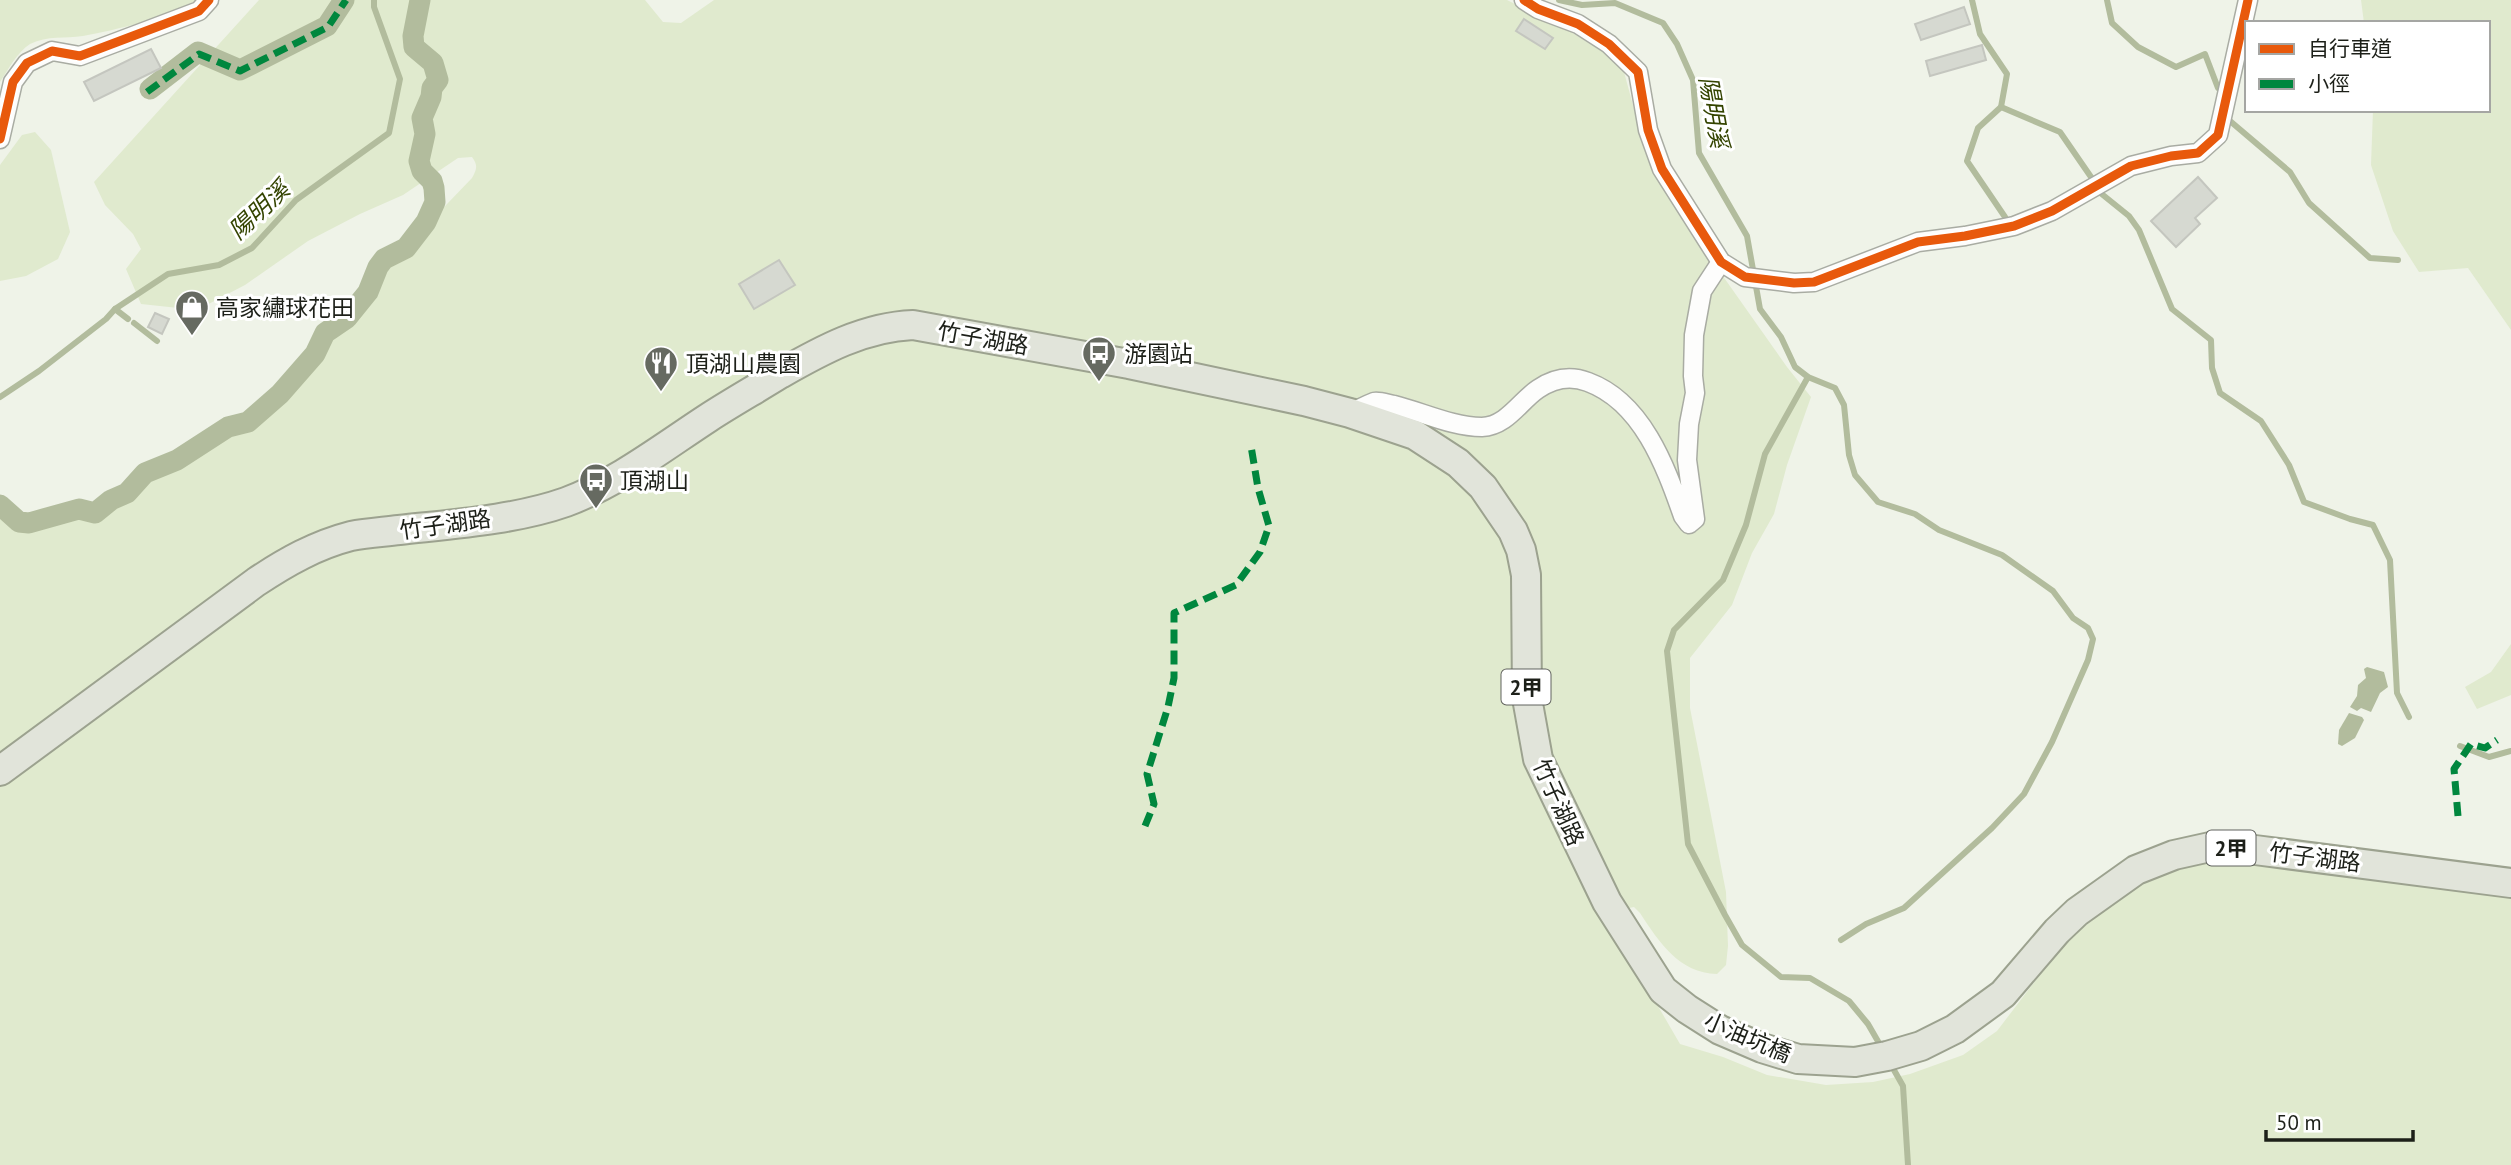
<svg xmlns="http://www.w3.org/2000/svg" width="2511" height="1165" font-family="'PT Sans','Noto Sans TC',sans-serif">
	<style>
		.green { fill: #e0eace }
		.water { fill: #b2bc9d }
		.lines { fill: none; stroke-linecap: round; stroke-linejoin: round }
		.stream { stroke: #b2bc9d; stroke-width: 6 }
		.canal { stroke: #b2bc9d; stroke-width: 21 }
		.building { fill: #d6d9d1; stroke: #c4c6bf; stroke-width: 2 }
		.street-casing { stroke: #a9aca3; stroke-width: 21 }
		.primary-casing { stroke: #9ca28f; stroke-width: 32 }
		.street { stroke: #fdfdfc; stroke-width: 18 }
		.primary { stroke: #e1e4da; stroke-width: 28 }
		.quiet { stroke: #00873e; stroke-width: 7; stroke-dasharray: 14 7; stroke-linecap: butt }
		.cycleway-casing { stroke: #fff; stroke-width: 13 }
		.cycleway { stroke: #e8590c; stroke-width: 9 }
		.labels { text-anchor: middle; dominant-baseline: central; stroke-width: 6; stroke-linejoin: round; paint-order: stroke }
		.shield { fill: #fff; stroke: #61635e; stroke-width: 2 }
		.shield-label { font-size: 21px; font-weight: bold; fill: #1d2019 }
		.poi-label { font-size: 23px; fill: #1d2019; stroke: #fff; text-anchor: start }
		.street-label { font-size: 23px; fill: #1d2019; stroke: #fff }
		.water-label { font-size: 24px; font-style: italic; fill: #344400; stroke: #fff }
	</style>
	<rect width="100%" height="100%" fill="#eff3e8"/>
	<g class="green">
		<path d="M 0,0 L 196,0 C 169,18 115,30 83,36 C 65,39 48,35 30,44 C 17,52 8,70 0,82 Z"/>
		<path d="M 259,0 L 645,0 L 663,22 L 681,23 L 714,0 L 1507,0 L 1571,32 L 1603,52 L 1624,72 L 1640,131 L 1708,255 L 1787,367 L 1811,397 L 1787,465 L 1774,514 L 1752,553 L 1732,605 L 1690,658 L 1690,708 L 1726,892 L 1728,946 L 1726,965 L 1717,974 C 1679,973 1659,942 1640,913 L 1634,907 L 1624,909 L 1651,994 L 1680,1044 L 1723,1057 L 1767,1075 L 1826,1085 L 1873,1082 L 1910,1074 L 1963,1055 L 1997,1031 L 2065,942 L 2134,887 L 2179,865 L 2264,861 L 2511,894 L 2511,1165 L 0,1165 L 0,512 L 24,522 L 63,519 L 101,509 L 277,394 L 311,355 L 342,332 L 398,255 L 472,178 C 477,169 478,165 472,157 L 458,158 L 403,195 L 360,214 L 308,241 L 245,285 L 197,310 L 141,304 L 126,269 L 141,249 L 133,234 L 105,205 L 94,182 Z"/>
		<path d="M 2361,0 L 2511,0 L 2511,330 L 2468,268 L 2419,272 L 2393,231 L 2371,165 L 2373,110 L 2488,110 L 2488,23 L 2364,23 Z"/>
		<path d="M 35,132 L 51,150 L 70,232 L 58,259 L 26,276 L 0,281 L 0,165 L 22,135 Z"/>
		<path d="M 2511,644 L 2511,695 L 2477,709 L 2465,687 L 2491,672 Z"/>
	</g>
	<g class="water">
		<path d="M 2367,667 L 2384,672 L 2388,687 L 2380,693 L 2371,712 L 2361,708 L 2357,711 L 2350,707 L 2357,696 L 2358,685 L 2366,678 L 2364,669 Z"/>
		<path d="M 2349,713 L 2362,717 L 2364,720 L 2355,738 L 2342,746 L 2338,744 L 2339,730 Z"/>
	</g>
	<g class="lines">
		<g class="stream">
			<path d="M 1559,0 L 1582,5 L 1615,3 L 1663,23 L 1677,44 L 1693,80 L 1699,153 L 1747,236 L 1760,309 L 1781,337 L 1795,367 L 1808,377 L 1835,388 L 1844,405 L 1849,455 L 1855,475 L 1878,502 L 1915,514 L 1939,530 L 2002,555 L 2053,591 L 2073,618 L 2088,628 L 2093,639 L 2088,660 L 2052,742 L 2024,794 L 1992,828 L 1904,908 L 1866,924 L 1841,940"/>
			<path d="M 1972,0 L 1980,34 L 2007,74 L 2001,107 L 1978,128 L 1967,161 L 2005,217"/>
			<path d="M 2107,0 L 2112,23 L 2138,47 L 2176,67 L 2205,54 L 2218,88"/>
			<path d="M 2001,107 L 2060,132 L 2091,177"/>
			<path d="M 2230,121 L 2290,172 L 2309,203 L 2370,258 L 2398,260"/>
			<path d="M 2098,191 L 2129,216 L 2139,230 L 2172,309 L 2211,340 L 2212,368 L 2220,393 L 2261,421 L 2289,465 L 2304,502 L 2350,519 L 2373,525 L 2390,560 L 2397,693 L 2409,717"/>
			<path d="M 115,309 L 128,319"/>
			<path d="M 134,323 L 157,341"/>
			<path d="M 1808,377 L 1765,454 L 1746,525 L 1723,580 L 1674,630 L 1667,651 L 1688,844 L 1725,915 L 1742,945 L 1781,977 L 1810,978 L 1849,1001 L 1868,1024 L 1883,1050"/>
			<path d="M 0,397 L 39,371 L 106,319 L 115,309 L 168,274 L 219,265 L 252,248 L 296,200 L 389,133 L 400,79 L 374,7 L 374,0"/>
			<path d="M 2460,746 L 2489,757 L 2511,751"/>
			<path d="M 1890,1063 L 1903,1086 L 1908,1165"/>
		</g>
		<g class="canal">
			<path d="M 150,89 L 198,52 L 240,70 L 327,26 L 344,0"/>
			<path d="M 0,505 L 19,522 L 29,523 L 79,509 L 95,513 L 111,500 L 127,493 L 145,473 L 177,460 L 228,427 L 248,422 L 280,394 L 315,354 L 325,333 L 347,318 L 368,292 L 378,267 L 384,259 L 406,248 L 426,222 L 435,202 L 434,188 L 432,181 L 422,171 L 419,161 L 425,134 L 422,118 L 431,97 L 432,88 L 438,80 L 433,63 L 414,47 L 413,36 L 420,0"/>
		</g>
	</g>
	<g class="building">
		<path d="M 1964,7 L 1970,24 L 1921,40 L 1915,24 Z"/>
		<path d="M 1524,19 L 1553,38 L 1545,49 L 1516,31 Z"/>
		<path d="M 1982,45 L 1986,60 L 1930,76 L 1926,61 Z"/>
		<path d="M 151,49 L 161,68 L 94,101 L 84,82 Z"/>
		<path d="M 2198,177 L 2217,198 L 2195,218 L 2200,224 L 2176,247 L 2151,221 Z"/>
		<path d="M 779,260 L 795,285 L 754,309 L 739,284 Z"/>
		<path d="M 155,313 L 169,319 L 162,334 L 148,327 Z"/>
	</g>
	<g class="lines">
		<g class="street-casing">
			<g id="street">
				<path d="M 1524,0 L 1538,9 L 1578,24 L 1609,44 L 1638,72 L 1648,130 L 1662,169 L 1721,262 L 1745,277 L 1794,283 L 1814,282 L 1918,242 L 1965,236 L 2014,226 L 2052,211 L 2131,166 L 2171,156 L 2198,153 L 2218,135 L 2248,0"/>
				<path d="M 0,139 L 13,82 L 27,63 L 52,51 L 80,56 L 199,11 L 209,0"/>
				<path d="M 1350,413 C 1357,410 1366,405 1374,402 C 1380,401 1388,404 1394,405 C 1422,412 1453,427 1482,427 C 1507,426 1520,401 1538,389 C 1554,378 1570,375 1588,382 C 1642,402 1665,465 1683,516 L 1689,524 L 1695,519 L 1687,460 L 1689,424 L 1695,393 L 1693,376 L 1694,335 L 1702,291 L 1721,262"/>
			</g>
		</g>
		<g class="primary-casing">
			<path id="primary" d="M 0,771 L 256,582 C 286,562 316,545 351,536 C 367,533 383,532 399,530 C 453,524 515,520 566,502 C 617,483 662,448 708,418 C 731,403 756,389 780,374 C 822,350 864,327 913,325 L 1129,364 L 1304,401 L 1350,413 L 1415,435 L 1458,463 L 1483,487 L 1513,531 L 1521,550 L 1526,575 L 1527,698 L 1538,759 L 1607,902 L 1663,990 L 1687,1009 L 1720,1030 L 1762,1048 L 1798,1059 L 1855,1062 L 1887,1056 L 1921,1046 L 1955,1029 L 2003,994 L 2057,931 L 2077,912 L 2136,870 L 2174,855 L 2210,847 L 2255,850 L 2511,883"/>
		</g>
		<use href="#street" class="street"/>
		<use href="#primary" class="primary"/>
		<g class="quiet">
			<path d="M 147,92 L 199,54 L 240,71 L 328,27 L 346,0"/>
			<path d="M 2458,816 L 2454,769 L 2471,744 L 2485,748 L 2497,740"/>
			<path d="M 1145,826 L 1154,804 L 1147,774 L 1168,707 L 1174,678 L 1174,613 L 1236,585 L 1260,552 L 1269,526 L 1258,488 L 1251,446"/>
		</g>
		<g class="cycleway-casing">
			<g id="cycleway">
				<path d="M 1524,0 L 1538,9 L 1578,24 L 1609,44 L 1638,72 L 1648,130 L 1662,169 L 1721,262 L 1745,277 L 1794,283 L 1814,282 L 1918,242 L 1965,236 L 2014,226 L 2052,211 L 2131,166 L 2171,156 L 2198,153 L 2218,135 L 2248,0"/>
				<path d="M 0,139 L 13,82 L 27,63 L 52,51 L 80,56 L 199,11 L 209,0"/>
			</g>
		</g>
		<use href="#cycleway" class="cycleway"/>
	</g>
	<defs>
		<g id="shop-pin" transform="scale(1.75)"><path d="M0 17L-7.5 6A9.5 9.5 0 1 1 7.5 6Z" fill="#666a61" stroke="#fff"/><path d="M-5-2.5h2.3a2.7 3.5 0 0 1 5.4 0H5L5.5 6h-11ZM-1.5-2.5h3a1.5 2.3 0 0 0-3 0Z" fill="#fff"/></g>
		<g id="bus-pin" transform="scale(1.75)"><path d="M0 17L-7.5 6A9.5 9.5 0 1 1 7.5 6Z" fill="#666a61" stroke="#fff"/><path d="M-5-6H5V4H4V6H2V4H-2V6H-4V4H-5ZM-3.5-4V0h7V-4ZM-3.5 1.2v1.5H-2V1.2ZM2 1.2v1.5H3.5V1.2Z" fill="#fff"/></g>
		<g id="restaurant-pin" transform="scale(1.75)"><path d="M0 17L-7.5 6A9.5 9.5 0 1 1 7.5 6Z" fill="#666a61" stroke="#fff"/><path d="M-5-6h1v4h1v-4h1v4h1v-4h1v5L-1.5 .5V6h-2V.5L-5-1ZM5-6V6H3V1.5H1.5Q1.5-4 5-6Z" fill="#fff"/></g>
	</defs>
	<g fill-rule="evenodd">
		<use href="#shop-pin" x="192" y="307"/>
		<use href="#bus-pin" x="1099" y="353"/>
		<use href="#restaurant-pin" x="661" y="363"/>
		<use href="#bus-pin" x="596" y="480"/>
	</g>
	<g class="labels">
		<g class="shield">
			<rect x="1501.5" y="669.5" width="49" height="35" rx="5"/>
			<rect x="2206.5" y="830.5" width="49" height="35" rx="5"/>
		</g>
		<g class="shield-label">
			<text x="1526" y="687">2甲</text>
			<text x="2231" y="848">2甲</text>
		</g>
		<g class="poi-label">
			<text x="216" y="307">高家繡球花田</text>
			<text x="1124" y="353">游園站</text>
			<text x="686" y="363">頂湖山農園</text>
			<text x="620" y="480">頂湖山</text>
		</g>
		<g class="street-label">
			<text transform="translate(983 338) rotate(10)">竹子湖路</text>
			<text transform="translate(445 524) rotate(-8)">竹子湖路</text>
			<text transform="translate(1559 802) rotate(66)">竹子湖路</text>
			<text transform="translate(2315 857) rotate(7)">竹子湖路</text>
			<text transform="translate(1748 1037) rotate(23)">小油坑橋</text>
		</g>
		<g class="water-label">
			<text transform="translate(1714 112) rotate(80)">陽明溪</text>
			<text transform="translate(259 210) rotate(-43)">陽明溪</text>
		</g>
	</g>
	<rect x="2245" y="21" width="245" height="91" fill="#ffffff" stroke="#a5a6a3" stroke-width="2"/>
	<rect x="2259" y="44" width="35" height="10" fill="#e8590c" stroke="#a5a6a3" stroke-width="2"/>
	<text x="2308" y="56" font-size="21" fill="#1d2019">自行車道</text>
	<rect x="2259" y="79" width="35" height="10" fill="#00873e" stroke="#a5a6a3" stroke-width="2"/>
	<text x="2308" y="91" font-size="21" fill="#1d2019">小徑</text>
	<path d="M2266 1130v10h147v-10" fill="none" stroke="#1d2019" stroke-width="3.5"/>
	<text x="2276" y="1130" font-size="21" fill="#1d2019" stroke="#ffffff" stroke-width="5" paint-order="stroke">50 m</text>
</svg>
